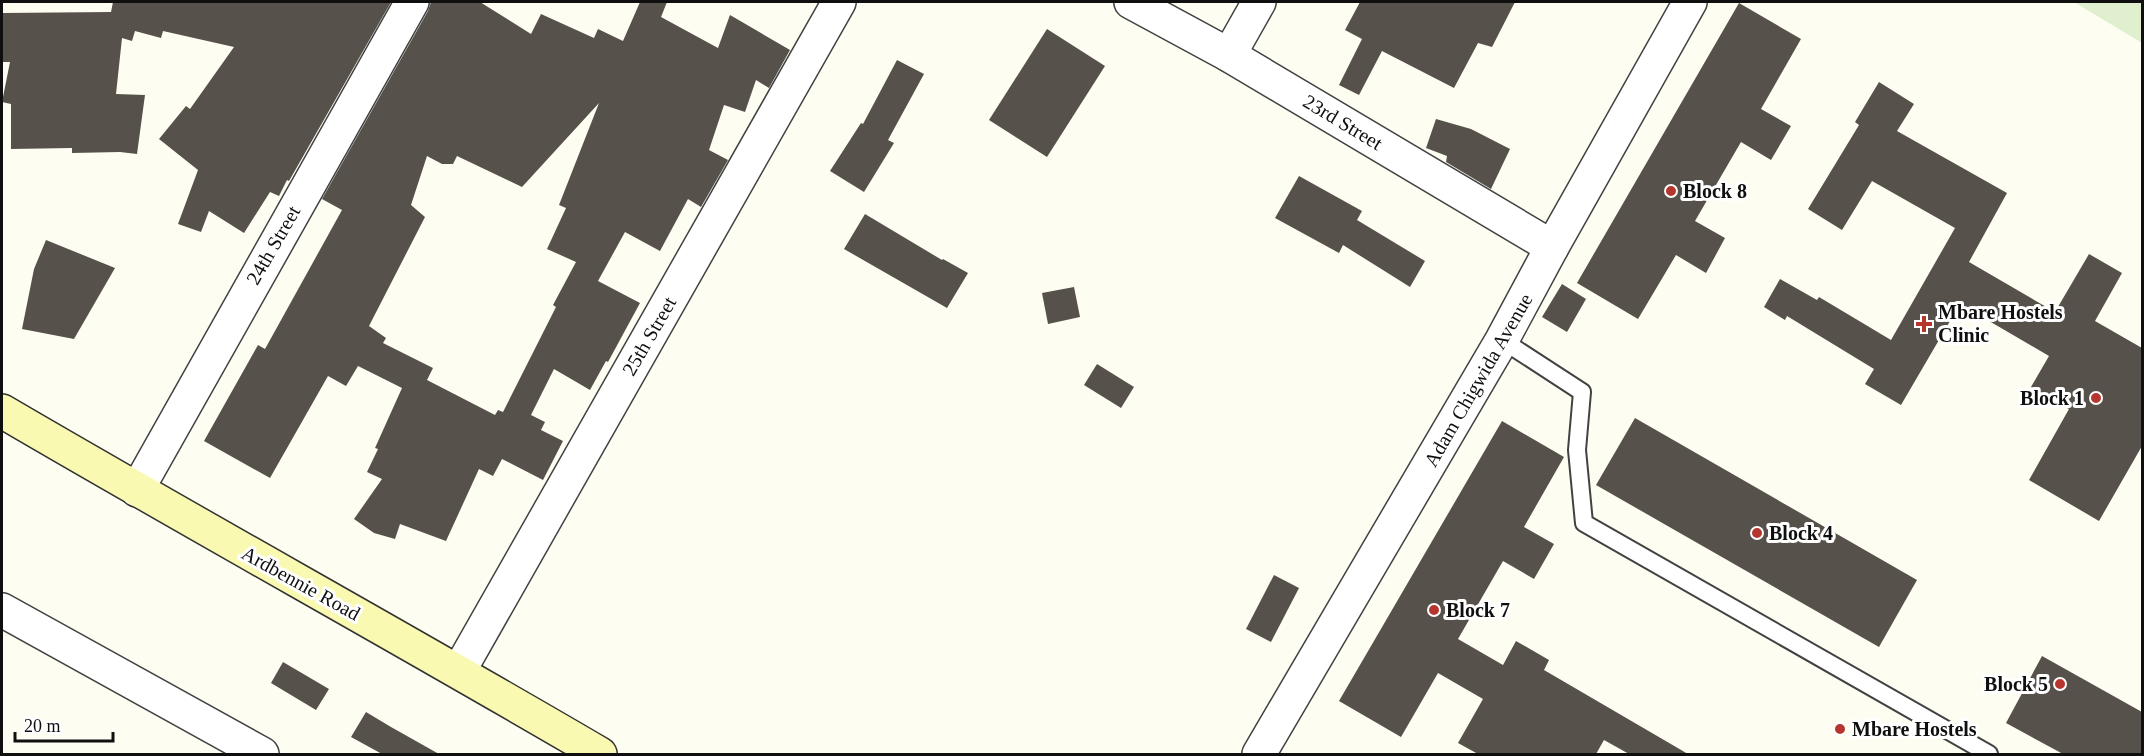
<svg xmlns="http://www.w3.org/2000/svg" width="2144" height="756" font-family="Georgia,serif">
	<style>
		.pitch { fill: #e0efce }
		.building { fill: #57514c; fill-rule: evenodd }
		.lines { fill: none; stroke-linecap: round; stroke-linejoin: round }
		.lane-casing { stroke: #424242; stroke-width: 20 }
		.street-casing { stroke: #424242; stroke-width: 36 }
		.secondary-casing { stroke: #313131; stroke-width: 36 }
		.lane { stroke: #fff; stroke-width: 16 }
		.street { stroke: #fff; stroke-width: 33 }
		.secondary { stroke: #faf9b1; stroke-width: 33 }
		.poi-dot { fill: #b6362f; stroke: #fff; stroke-width: 2 }
		.labels { text-anchor: middle; dominant-baseline: central; stroke-width: 6; stroke-linejoin: round; paint-order: stroke }
		.street-label { font-size: 20px; fill: #0f0f0f; stroke: #fff }
		.poi-label { font-size: 20px; font-weight: bold; fill: #0f0f0f; stroke: #fff; text-anchor: start }
	</style>
	<rect width="100%" height="100%" fill="#fefdf1"/>
	<path class="pitch" d="M 2074,2 L 2142,2 L 2142,43 Z"/>
	<g class="building">
		<path d="M 113,2 L 391,2 L 289,181 L 287,180 L 279,196 L 270,192 L 244,233 L 209,211 L 201,232 L 178,224 L 198,170 L 159,139 L 186,106 L 190,109 L 234,47 L 163,31 L 161,38 L 135,31 L 132,41 L 122,38 L 116,94 L 145,95 L 137,154 L 120,152 L 72,153 L 72,148 L 11,149 L 11,104 L 2,102 L 10,62 L 2,62 L 2,13 L 111,12 Z"/>
		<path d="M 431,2 L 480,2 L 531,34 L 541,14 L 594,38 L 598,29 L 623,41 L 640,2 L 667,2 L 661,17 L 718,48 L 730,15 L 790,50 L 769,88 L 756,80 L 745,112 L 724,105 L 709,150 L 728,160 L 701,207 L 688,199 L 660,251 L 625,232 L 598,281 L 640,303 L 608,362 L 606,361 L 590,390 L 554,369 L 531,415 L 545,422 L 541,430 L 563,441 L 543,480 L 502,459 L 493,476 L 479,469 L 446,541 L 400,524 L 395,539 L 374,533 L 354,519 L 382,479 L 367,472 L 378,449 L 375,448 L 402,388 L 358,366 L 346,386 L 328,376 L 270,478 L 204,441 L 258,345 L 265,349 L 342,210 L 322,199 L 428,11 ZM 599,103 L 559,205 L 566,208 L 547,249 L 576,262 L 553,305 L 556,307 L 503,412 L 498,410 L 495,415 L 427,380 L 433,368 L 383,343 L 386,338 L 369,326 L 425,217 L 411,205 L 427,156 L 442,164 L 453,164 L 457,156 L 522,187 Z"/>
		<path d="M 1360,2 L 1515,2 L 1492,47 L 1478,43 L 1454,88 L 1382,51 L 1359,95 L 1339,85 L 1362,39 L 1345,30 Z"/>
		<path d="M 1739,3 L 1801,39 L 1761,109 L 1791,126 L 1771,160 L 1741,142 L 1695,221 L 1725,238 L 1706,273 L 1676,255 L 1638,319 L 1577,283 Z"/>
		<path d="M 1047,29 L 1105,66 L 1047,157 L 989,120 Z"/>
		<path d="M 897,60 L 924,74 L 888,140 L 894,143 L 864,192 L 830,171 L 861,123 L 863,124 Z"/>
		<path d="M 1879,82 L 1914,104 L 1897,131 L 2007,193 L 1969,262 L 2055,312 L 2089,254 L 2122,273 L 2095,321 L 2142,348 L 2142,446 L 2099,521 L 2029,480 L 2069,409 L 2031,387 L 2049,356 L 1960,304 L 1901,405 L 1865,384 L 1874,369 L 1787,316 L 1785,320 L 1764,307 L 1780,279 L 1817,300 L 1819,297 L 1891,340 L 1955,228 L 1872,181 L 1842,230 L 1808,209 L 1859,125 L 1855,122 Z"/>
		<path d="M 1436,119 L 1471,129 L 1510,149 L 1491,189 L 1446,162 L 1447,156 L 1426,148 Z"/>
		<path d="M 1299,176 L 1362,211 L 1357,220 L 1425,261 L 1410,287 L 1343,245 L 1339,253 L 1275,218 Z"/>
		<path d="M 865,214 L 942,260 L 943,259 L 968,273 L 947,308 L 844,249 Z"/>
		<path d="M 46,240 L 115,268 L 74,339 L 22,329 L 34,269 Z"/>
		<path d="M 1562,284 L 1586,299 L 1567,332 L 1542,317 Z"/>
		<path d="M 1074,287 L 1080,317 L 1048,324 L 1042,293 Z"/>
		<path d="M 1097,364 L 1134,387 L 1121,408 L 1084,385 Z"/>
		<path d="M 1635,418 L 1917,580 L 1879,647 L 1596,485 Z"/>
		<path d="M 1502,421 L 1564,457 L 1524,527 L 1554,544 L 1534,579 L 1503,561 L 1458,639 L 1503,665 L 1516,641 L 1549,660 L 1544,670 L 1688,754 L 1629,754 L 1604,740 L 1596,754 L 1478,754 L 1458,743 L 1483,699 L 1438,673 L 1401,737 L 1339,701 Z"/>
		<path d="M 1274,575 L 1299,588 L 1271,642 L 1246,629 Z"/>
		<path d="M 2042,656 L 2142,712 L 2142,754 L 2063,754 L 2006,723 Z"/>
		<path d="M 283,662 L 329,689 L 316,710 L 271,683 Z"/>
		<path d="M 366,712 L 391,727 L 439,754 L 382,754 L 351,737 Z"/>
	</g>
	<g class="lines">
		<g class="lane-casing">
			<path id="lane" d="M 1502,340 L 1582,392 L 1577,450 L 1584,523 L 1989,754"/>
		</g>
		<g class="street-casing">
			<g id="street">
				<path d="M 1131,2 L 1229,55 L 1552,247"/>
				<path d="M 1229,55 L 1259,2"/>
				<path d="M 137,490 L 412,2"/>
				<path d="M 2,610 L 262,754"/>
				<path d="M 459,671 L 839,2"/>
				<path d="M 1259,754 L 1502,340 L 1552,247 L 1690,2"/>
			</g>
		</g>
		<g class="secondary-casing">
			<path id="secondary" d="M 2,411 C 200,527 402,638 600,754"/>
		</g>
		<use href="#lane" class="lane"/>
		<use href="#street" class="street"/>
		<use href="#secondary" class="secondary"/>
	</g>
	<g class="poi-dot">
		<circle cx="1671" cy="191" r="6"/>
		<path d="M1921 315h6v6h6v6h-6v6h-6v-6h-6v-6h6z"/>
		<circle cx="2096" cy="398" r="6"/>
		<circle cx="1757" cy="533" r="6"/>
		<circle cx="1434" cy="610" r="6"/>
		<circle cx="2060" cy="684" r="6"/>
		<circle cx="1840" cy="729" r="6"/>
	</g>
	<g class="labels">
		<g class="street-label">
			<text transform="translate(1343 122) rotate(31)">23rd Street</text>
			<text transform="translate(273 245) rotate(-60)">24th Street</text>
			<text transform="translate(649 336) rotate(-60)">25th Street</text>
			<text transform="translate(1478 380) rotate(-60)">Adam Chigwida Avenue</text>
			<text transform="translate(301 583) rotate(29)">Ardbennie Road</text>
		</g>
		<g class="poi-label">
			<text x="1683" y="191">Block 8</text>
			<text x="1938" y="312">Mbare Hostels<tspan x="1938" dy="23">Clinic</tspan></text>
			<text x="2084" y="398" text-anchor="end">Block 1</text>
			<text x="1769" y="533">Block 4</text>
			<text x="1446" y="610">Block 7</text>
			<text x="2048" y="684" text-anchor="end">Block 5</text>
			<text x="1852" y="729">Mbare Hostels</text>
		</g>
	</g>
	<rect width="2144" height="756" fill="none" stroke="#0f0f0f" stroke-width="6"/>
	<path d="M15 732v9h98v-9" fill="none" stroke="#0f0f0f" stroke-width="3"/>
	<text x="24" y="732" font-size="18" fill="#0f0f0f" stroke="#ffffff" stroke-width="4.5" paint-order="stroke">20 m</text>
</svg>
